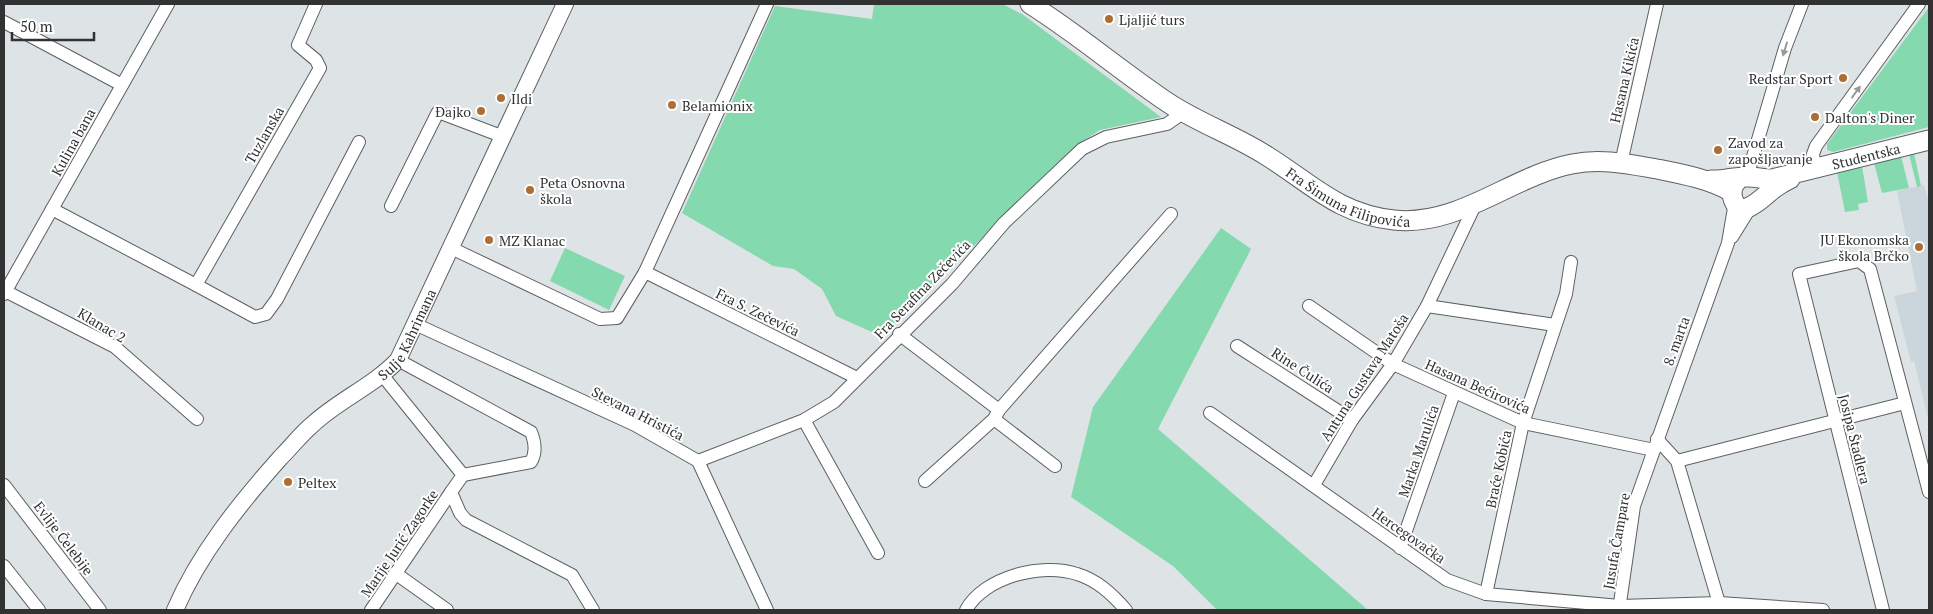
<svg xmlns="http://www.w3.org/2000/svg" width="1933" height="614" font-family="'PT Serif',serif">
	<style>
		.built { fill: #cad6dc }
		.green { fill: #85d9af }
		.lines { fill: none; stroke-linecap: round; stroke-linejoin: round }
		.minor-casing { stroke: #5c6062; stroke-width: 14 }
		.tertiary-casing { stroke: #5c6062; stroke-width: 18 }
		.secondary-casing { stroke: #5c6062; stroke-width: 21 }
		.minor { stroke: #fff; stroke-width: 12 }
		.tertiary { stroke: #fff; stroke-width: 16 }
		.secondary { stroke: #fff; stroke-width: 19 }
		.oneway { fill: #989999 }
		.poi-dot { fill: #ad6e35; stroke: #fff; stroke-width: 2 }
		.labels { text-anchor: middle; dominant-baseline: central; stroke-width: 4; stroke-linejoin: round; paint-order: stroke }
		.poi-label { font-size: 14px; fill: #313333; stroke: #fff; text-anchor: start }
		.street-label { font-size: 14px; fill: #313333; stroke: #fff }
	</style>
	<rect width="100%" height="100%" fill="#dee3e5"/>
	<path class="built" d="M 1924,185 L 1929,202 L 1929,422 L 1914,361 L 1911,362 L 1894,296 L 1917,291 L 1897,191 Z"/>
	<g class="green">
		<path d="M 874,4 L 1002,4 L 1022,14 L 1161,117 L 1100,130 L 1083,141 L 1040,180 L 883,337 L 836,316 L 822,289 L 794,269 L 773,266 L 682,213 L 775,6 L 872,19 Z"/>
		<path d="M 1929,7 L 1929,127 L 1833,152 L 1827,150 L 1827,144 Z"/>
		<path d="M 1914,153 L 1921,186 L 1917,187 L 1909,154 Z"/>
		<path d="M 1901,156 L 1909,188 L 1882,193 L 1874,163 Z"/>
		<path d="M 1862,166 L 1868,202 L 1858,204 L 1859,210 L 1845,212 L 1837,172 Z"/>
		<path d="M 1221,228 L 1251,249 L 1158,429 L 1368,610 L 1217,610 L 1173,566 L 1071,497 L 1093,407 Z"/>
		<path d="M 565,248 L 625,276 L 609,310 L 550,281 Z"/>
	</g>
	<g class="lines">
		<g class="minor-casing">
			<g id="minor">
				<path d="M 316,4 L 298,45 L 316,60 L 320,68 L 196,285 L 255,317 L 266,314 L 277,299 L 359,142"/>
				<path d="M 4,22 L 122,85"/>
				<path d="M 1621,163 L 1657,4"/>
				<path d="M 1826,166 L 1820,166 L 1814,162 L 1813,154 L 1816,146 L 1919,4"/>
				<path d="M 1747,177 L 1785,48 L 1802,4"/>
				<path d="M 391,206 L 438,112 L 504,137"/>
				<path d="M 52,209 L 196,285"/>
				<path d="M 1732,237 L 1750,208"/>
				<path d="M 451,248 L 600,319 L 617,318 L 645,272 L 767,4"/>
				<path d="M 645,272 L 857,378"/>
				<path d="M 5,291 L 115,347 L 197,419"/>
				<path d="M 4,294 L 168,4"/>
				<path d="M 1309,306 L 1393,364 L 1523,423 L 1654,450"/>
				<path d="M 1427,306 L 1555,325"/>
				<path d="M 415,324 L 635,425 L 698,461 L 767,610"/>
				<path d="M 899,334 L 999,410"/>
				<path d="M 1237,346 L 1352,420"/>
				<path d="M 398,360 L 531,432 C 535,442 537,452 531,462 L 463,475"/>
				<path d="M 383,376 L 463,475 L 451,492 L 460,513 L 466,520 L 572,575 L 593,610"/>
				<path d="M 1210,413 L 1447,580 L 1486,594 L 1620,606 L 1719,603 L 1823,610"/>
				<path d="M 994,419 L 1055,466"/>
				<path d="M 804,420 L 878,553"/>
				<path d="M 1657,439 L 1677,461 L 1721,610"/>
				<path d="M 698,461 L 804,420 L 834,402 L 952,284 L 1004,223 L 1082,149 L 1106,137 L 1167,124 L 1177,117 L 1181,110"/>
				<path d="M 1677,461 L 1905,403"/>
				<path d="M 925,481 L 994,419 L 999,410 L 1171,214"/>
				<path d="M 4,485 L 100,610"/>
				<path d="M 1314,485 L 1352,420 L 1393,364 L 1427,306 L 1476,203"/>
				<path d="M 1400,548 L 1454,393"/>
				<path d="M 4,566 L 39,610"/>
				<path d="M 395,573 L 447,610"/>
				<path d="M 1486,594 L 1523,423 L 1566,294 L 1571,262"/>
				<path d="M 371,610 L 451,492"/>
				<path d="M 966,610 C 984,577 1042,562 1077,574 C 1097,580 1112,594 1126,610"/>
				<path d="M 1619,610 L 1634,506 L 1728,243 L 1735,202"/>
				<path d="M 1883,610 L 1799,274 L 1859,261 L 1870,269 L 1929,492"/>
			</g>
		</g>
		<g class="tertiary-casing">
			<g id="tertiary">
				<path id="s1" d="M 175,610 C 199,554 240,503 281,457 C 292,446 301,434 313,424 C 339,400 373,386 398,360 L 565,4"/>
			</g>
		</g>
		<g class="secondary-casing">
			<g id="secondary">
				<path id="s2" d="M 1030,4 C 1079,35 1122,72 1170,104 C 1201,124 1236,136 1267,156 C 1312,184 1338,214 1394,220 C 1459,227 1511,176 1572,164 C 1601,158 1628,164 1657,169 C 1682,174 1709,179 1732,192"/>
				<path id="s3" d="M 1711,180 C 1724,181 1736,176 1748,177 C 1756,177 1763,179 1772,179 L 1929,140"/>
				<path d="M 1737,181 C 1733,185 1731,189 1732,195 C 1739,227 1766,193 1776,187 C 1781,184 1785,181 1790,179"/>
			</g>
		</g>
		<use href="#minor" class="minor"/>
		<use href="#tertiary" class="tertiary"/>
		<use href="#secondary" class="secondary"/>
	</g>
	<defs><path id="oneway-solid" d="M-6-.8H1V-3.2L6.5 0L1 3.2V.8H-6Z" transform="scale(1.25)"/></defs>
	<g class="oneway">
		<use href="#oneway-solid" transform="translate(1785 49) rotate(107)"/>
		<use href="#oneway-solid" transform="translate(1856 92) rotate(-54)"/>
	</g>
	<g class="poi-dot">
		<circle cx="1109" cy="19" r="5"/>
		<circle cx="1843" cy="78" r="5"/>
		<circle cx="501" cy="98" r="5"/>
		<circle cx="672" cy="105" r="5"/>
		<circle cx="481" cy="111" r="5"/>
		<circle cx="1815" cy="117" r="5"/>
		<circle cx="1718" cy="150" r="5"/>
		<circle cx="530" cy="190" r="5"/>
		<circle cx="489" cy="240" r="5"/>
		<circle cx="1919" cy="247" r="5"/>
		<circle cx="288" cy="482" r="5"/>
	</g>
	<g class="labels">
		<g class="poi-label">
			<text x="1119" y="19">Ljaljić turs</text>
			<text x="1833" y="78" text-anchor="end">Redstar Sport</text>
			<text x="511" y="98">Ildi</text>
			<text x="682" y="105">Belamionix</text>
			<text x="471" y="111" text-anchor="end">Đajko</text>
			<text x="1825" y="117">Dalton's Diner</text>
			<text x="1728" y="142">Zavod za<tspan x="1728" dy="16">zapošljavanje</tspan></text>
			<text x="540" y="182">Peta Osnovna<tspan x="540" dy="16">škola</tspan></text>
			<text x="1909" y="239" text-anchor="end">JU Ekonomska<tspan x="1909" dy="16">škola Brčko</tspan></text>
			<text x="499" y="240">MZ Klanac</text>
			<text x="298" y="482">Peltex</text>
		</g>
		<g class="street-label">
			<text transform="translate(1624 80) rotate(-77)">Hasana Kikića</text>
			<text transform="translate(264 135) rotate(-60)">Tuzlanska</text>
			<text transform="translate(73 142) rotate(-61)">Kulina bana</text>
			<text stroke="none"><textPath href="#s3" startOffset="158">Studentska</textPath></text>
			<text stroke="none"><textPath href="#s2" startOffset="375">Fra Šimuna Filipovića</textPath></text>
			<text transform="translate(922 289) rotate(-46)">Fra Serafina Zečevića</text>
			<text transform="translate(758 312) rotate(26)">Fra S. Zečevića</text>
			<text transform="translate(102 325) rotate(31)">Klanac 2</text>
			<text stroke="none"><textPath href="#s1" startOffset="366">Sulje Kahrimana</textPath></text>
			<text transform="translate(1676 341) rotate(-70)">8. marta</text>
			<text transform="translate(1303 370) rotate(33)">Rine Čulića</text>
			<text transform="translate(1364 377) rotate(-57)">Antuna Gustava Matoša</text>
			<text transform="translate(1478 386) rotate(24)">Hasana Bećirovića</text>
			<text transform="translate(638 413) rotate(27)">Stevana Hristića</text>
			<text transform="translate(1855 439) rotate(76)">Josipa Štadlera</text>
			<text transform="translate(1418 451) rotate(-71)">Marka Marulića</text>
			<text transform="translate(1498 469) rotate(-78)">Braće Kobića</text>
			<text transform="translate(1409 535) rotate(35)">Hercegovačka</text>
			<text transform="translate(64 538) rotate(53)">Evlije Čelebije</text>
			<text transform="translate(1616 541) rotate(-80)">Jusufa Čampare</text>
			<text transform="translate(399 543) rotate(-56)">Marije Jurić Zagorke</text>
		</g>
	</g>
	<rect width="1933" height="614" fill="none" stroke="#313333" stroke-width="10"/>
	<path d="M12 32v8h82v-8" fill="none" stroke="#313333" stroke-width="2.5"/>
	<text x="20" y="32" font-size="15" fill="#313333" stroke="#ffffff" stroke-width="4" paint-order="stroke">50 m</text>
</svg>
